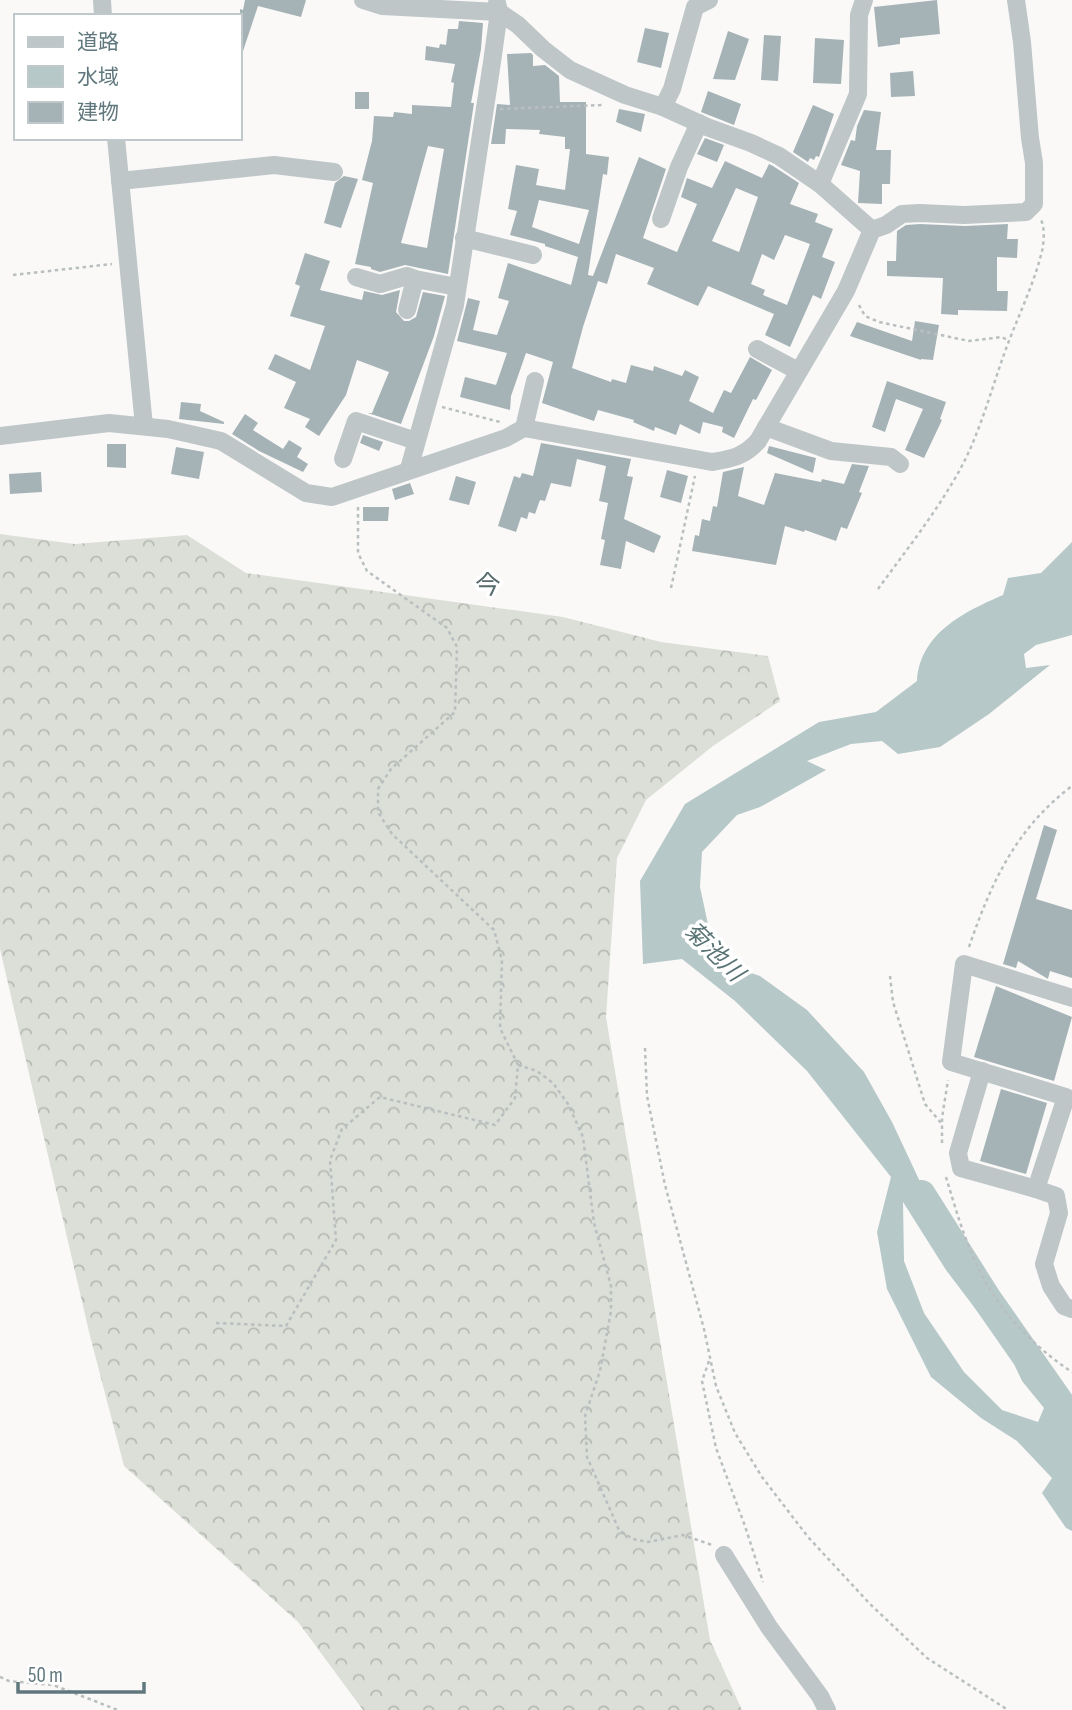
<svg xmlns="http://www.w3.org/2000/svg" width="1072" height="1710" font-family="'Sofia Sans Condensed','Noto Sans JP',sans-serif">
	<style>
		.forest { fill: url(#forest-crowns) }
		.water { fill: #b6c8c8; fill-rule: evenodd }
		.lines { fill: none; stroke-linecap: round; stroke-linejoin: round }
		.river { stroke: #b6c8c8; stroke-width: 30 }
		.building { fill: #a5b3b6; fill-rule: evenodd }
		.path { stroke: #b9bfc0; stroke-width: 2.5; stroke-dasharray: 3.5 3.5; stroke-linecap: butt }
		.minor { stroke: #bec6c8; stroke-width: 18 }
		.labels { text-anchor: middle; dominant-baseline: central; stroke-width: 7; stroke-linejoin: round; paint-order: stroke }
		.water-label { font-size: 24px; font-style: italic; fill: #5a7475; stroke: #fff }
		.quarter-label { font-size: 26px; fill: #576a6e; stroke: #fff }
	</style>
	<defs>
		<pattern id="forest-crowns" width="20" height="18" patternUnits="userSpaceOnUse" patternTransform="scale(1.75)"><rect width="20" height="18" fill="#dcdfd7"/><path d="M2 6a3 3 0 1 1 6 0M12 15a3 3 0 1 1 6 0" fill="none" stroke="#b6bab4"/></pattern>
	</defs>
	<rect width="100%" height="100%" fill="#faf9f8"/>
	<path class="forest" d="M 0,534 L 75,544 L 187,535 L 246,573 L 563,617 L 661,642 L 768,656 L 780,701 L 713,746 L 646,800 L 617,858 L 606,1017 L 710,1640 L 742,1710 L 363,1710 L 298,1622 L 124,1466 L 90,1336 L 0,949 Z"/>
	<path class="water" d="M 1072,542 L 1072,635 L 1036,645 L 1024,654 L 1026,668 L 1050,665 L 989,714 L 940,747 L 898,754 L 882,741 L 851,744 L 807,761 L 826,770 L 760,807 L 737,815 L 702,852 L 700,887 L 709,929 L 725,951 L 745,971 L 760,976 L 807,1010 L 864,1072 L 892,1122 L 975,1299 L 1072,1400 L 1072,1531 L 1066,1528 L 1042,1493 L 1052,1478 L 1017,1441 L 981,1418 L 931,1377 L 887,1289 L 877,1232 L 891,1177 L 807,1071 L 735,1001 L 682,959 L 643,964 L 640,881 L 685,804 L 819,722 L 876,712 L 917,681 C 920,633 964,612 1003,595 L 1008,578 L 1041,573 ZM 903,1202 L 946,1270 L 1009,1353 L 1022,1381 L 1044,1408 L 1038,1422 L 1002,1410 L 964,1372 L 924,1313 L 904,1261 Z"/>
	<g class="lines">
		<path class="river" d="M 921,1195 L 986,1298 L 1072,1421"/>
	</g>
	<g class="building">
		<path d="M 245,0 L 306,0 L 301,17 L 258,6 L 242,54 L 240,53 L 240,9 L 243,10 Z"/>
		<path d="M 937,0 L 940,34 L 900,38 L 900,44 L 878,47 L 874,7 Z"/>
		<path d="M 459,21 L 483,23 L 481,49 L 471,103 L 474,103 L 448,274 L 405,265 L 380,272 L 371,269 L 371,267 L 355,264 L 373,183 L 362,180 L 372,141 L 374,116 L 393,117 L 394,112 L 412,114 L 412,105 L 451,107 L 454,83 L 451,82 L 455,64 L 425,60 L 426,46 L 439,48 L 440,44 L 446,45 L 448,29 L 458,29 ZM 428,146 L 444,149 L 427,248 L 401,243 Z"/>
		<path d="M 645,28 L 669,33 L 661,68 L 637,62 Z"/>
		<path d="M 728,31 L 749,39 L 735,80 L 713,79 Z"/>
		<path d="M 764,35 L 781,36 L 778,81 L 761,80 Z"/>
		<path d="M 815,38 L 844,40 L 841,84 L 813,83 Z"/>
		<path d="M 531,53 L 533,55 L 533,66 L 545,65 L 559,76 L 560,102 L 586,102 L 586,154 L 609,157 L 607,175 L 603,174 L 588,275 L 593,276 L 639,157 L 666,169 L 643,238 L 677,252 L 697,204 L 681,197 L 687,178 L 712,188 L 725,161 L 762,178 L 769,164 L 773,166 L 799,183 L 790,204 L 818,214 L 815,222 L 833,229 L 822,257 L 835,262 L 821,299 L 813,295 L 790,347 L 765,335 L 774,314 L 708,286 L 698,306 L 647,284 L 654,268 L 616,254 L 607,284 L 598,281 L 583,327 L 572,368 L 611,382 L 612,379 L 626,383 L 631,365 L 653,371 L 654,366 L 682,376 L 685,370 L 699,377 L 689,401 L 713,413 L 724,390 L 731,393 L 750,357 L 772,370 L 756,400 L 753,399 L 734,438 L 722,432 L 723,427 L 703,422 L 700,434 L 680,424 L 676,435 L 655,427 L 654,431 L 633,422 L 634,420 L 598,410 L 594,421 L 542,403 L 553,362 L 526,353 L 511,396 L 510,410 L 460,397 L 465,377 L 496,385 L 507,353 L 457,341 L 468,298 L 480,301 L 473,330 L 497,335 L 509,301 L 498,298 L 508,263 L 571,285 L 578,257 L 545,246 L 545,244 L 510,235 L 517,211 L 508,209 L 516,165 L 539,169 L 536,185 L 565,190 L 570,149 L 565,149 L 565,137 L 539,134 L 540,130 L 506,129 L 505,144 L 491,144 L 497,104 L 510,105 L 507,54 ZM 736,188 L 758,197 L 739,252 L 712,241 ZM 539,200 L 589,210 L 579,244 L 532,227 ZM 785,235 L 810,244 L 787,305 L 763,295 L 765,290 L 751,284 L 762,254 L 774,260 Z"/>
		<path d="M 913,71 L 915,96 L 891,97 L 890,73 Z"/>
		<path d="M 708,91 L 741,104 L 734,125 L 701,112 Z"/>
		<rect x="355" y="92" width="14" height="17"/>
		<path d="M 813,105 L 834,114 L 819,157 L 816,156 L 814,160 L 810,158 L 808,162 L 793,152 Z"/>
		<path d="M 619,109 L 645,114 L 641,132 L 616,122 Z"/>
		<path d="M 864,110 L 881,112 L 876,150 L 891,150 L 890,184 L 882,184 L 882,204 L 858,203 L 860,171 L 841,165 L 851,140 L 855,141 L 857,126 Z"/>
		<path d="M 705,138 L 724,145 L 717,162 L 697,154 Z"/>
		<path d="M 344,176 L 358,179 L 341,228 L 324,223 L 335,183 Z"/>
		<path d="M 920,224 L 965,226 L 1008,224 L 1007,239 L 1018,239 L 1017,258 L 997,257 L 997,291 L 1008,291 L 1007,311 L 958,310 L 958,315 L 941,314 L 943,278 L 887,276 L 887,261 L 896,261 L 897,231 L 906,225 Z"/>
		<path d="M 305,253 L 330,261 L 320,290 L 362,300 L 364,291 L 382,295 L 400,290 L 396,312 L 404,321 L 409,321 L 416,317 L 423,292 L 445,296 L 434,336 L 401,424 L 368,413 L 372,413 L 389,372 L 357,360 L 346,395 L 319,436 L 305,427 L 310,419 L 284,408 L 296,382 L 268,369 L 275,354 L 310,370 L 325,326 L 290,316 L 300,286 L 295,284 Z"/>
		<path d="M 915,321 L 939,325 L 933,360 L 921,359 L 921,360 L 850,336 L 857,322 L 912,341 Z"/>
		<path d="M 887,381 L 946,402 L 940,419 L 942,420 L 924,458 L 905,450 L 923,409 L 896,399 L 885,432 L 872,427 Z"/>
		<path d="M 181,402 L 201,404 L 200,411 L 224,422 L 224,424 L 179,419 Z"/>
		<path d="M 245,414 L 258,423 L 253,430 L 283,449 L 289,440 L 302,448 L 297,457 L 308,464 L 303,472 L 259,451 L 232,434 Z"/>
		<path d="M 363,435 L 383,442 L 379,451 L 360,443 Z"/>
		<path d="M 541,443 L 631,459 L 627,476 L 633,477 L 624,519 L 661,536 L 654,553 L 626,541 L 621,569 L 600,565 L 605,540 L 601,539 L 608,503 L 599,501 L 606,466 L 577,459 L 571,487 L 551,483 L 545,501 L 540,500 L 535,514 L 529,512 L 527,519 L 521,517 L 516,532 L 498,526 L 514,476 L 520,478 L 522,473 L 533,476 Z"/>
		<path d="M 107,444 L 126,444 L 126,468 L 107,467 Z"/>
		<path d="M 769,446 L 816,458 L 813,473 L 767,453 Z"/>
		<path d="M 176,447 L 204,452 L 199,479 L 171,474 Z"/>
		<path d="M 852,464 L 869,466 L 859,492 L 862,493 L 847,529 L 841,527 L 836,541 L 805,530 L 804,532 L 785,526 L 776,565 L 692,551 L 695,535 L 699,536 L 702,519 L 710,521 L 713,506 L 717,507 L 723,472 L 744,467 L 738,496 L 764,505 L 775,473 L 821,482 L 822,479 L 844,484 Z"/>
		<path d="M 667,470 L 688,476 L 681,503 L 660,497 Z"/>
		<path d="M 41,472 L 42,492 L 10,494 L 9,474 Z"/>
		<path d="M 456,476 L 476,482 L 469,505 L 449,500 Z"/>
		<path d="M 410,483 L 414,494 L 395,500 L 392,489 Z"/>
		<path d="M 363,507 L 389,507 L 388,521 L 363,521 Z"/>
		<path d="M 1044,825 L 1057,830 L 1036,899 L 1072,910 L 1072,978 L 1050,971 L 1048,979 L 1018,961 L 1016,968 L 1003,964 Z"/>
		<path d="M 996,986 L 1072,1017 L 1054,1081 L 974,1057 Z"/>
		<path d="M 1001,1089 L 1047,1103 L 1026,1174 L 980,1161 Z"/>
	</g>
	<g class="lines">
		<g class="path">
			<path d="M 500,109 L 602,105"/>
			<path d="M 13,275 L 112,264"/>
			<path d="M 859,305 L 865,316 L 879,322 L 969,341 L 1002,337 L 1009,341"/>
			<path d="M 442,407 L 500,422"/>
			<path d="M 671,588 L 695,476"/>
			<path d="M 878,589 C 905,552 934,515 957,475 C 980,435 991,389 1007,346 C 1019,314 1034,284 1042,251 C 1044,242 1045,228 1041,220"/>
			<path d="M 969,947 C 991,883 1016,828 1072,786"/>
			<path d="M 890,976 L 893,1002 L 925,1104 L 942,1124"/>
			<path d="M 645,1048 L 647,1096 L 665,1185 L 704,1329 L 716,1386 L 735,1433 L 762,1477 L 808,1537 L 870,1604 L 927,1658 L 1008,1710"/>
			<path d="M 518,1065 L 537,1071 L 553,1083 L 568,1104 L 583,1137 L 594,1223 L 611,1286 L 611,1311 L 600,1371 L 585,1416 L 587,1457 L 619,1530 L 633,1539 L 648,1542 L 683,1535 L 712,1545"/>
			<path d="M 942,1143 L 942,1118 L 948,1080"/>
			<path d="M 946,1177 C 958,1217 971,1263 995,1297 C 1014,1326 1043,1353 1072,1372"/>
			<path d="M 216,1323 L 286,1326 L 336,1240 L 330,1160 L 342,1129 L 380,1097 L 495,1125 L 515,1098 L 518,1065 L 500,1028 L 502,960 L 494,930 L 392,834 L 378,812 L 378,789 L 391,769 L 455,712 L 457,647 L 447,628 L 367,571 L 358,553 L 358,505"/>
			<path d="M 709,1361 L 702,1381 L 716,1448 L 745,1526 L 763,1582"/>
			<path d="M 0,1677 L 9,1681 L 53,1685 L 118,1710"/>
		</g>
		<g class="minor">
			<path d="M 102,0 L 103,16"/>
			<path d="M 363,0 L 382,6 L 499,12 L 518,25 L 543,49 L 570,70 L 625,95 L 663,107 L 707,127 L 751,143 L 779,156 L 820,184 L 872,230"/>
			<path d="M 663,107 L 672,89 L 695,7 L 709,0"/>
			<path d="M 116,138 L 144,426"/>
			<path d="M 120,181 L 274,165 L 334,172"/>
			<path d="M 820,184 L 858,94 L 859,15 L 864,0"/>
			<path d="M 661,219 L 679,167 L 699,123"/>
			<path d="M 464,238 L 533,255"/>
			<path d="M 356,277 L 380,284 L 407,276 L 415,279"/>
			<path d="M 407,310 L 415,279 L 457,287"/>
			<path d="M 757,349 L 798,371"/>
			<path d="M 766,427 L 831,451 L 891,457 L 900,464"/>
			<path d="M 524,428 L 535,381"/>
			<path d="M 0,436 L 109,423 L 168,429 L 221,441 L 306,493 L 332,497 L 506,438 L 524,428 L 712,462 C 732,459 745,456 758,441 L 846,291 L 872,230 L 886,225 L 902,214 L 920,213 L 964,215 L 1026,212 L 1034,204 L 1034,163 L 1030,138 L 1022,42 L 1016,0"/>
			<path d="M 343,459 L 356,421 L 416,441"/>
			<path d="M 409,469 L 455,305 L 492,62 L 499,12 L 497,3"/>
			<path d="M 1072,998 L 964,964 L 951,1062 L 1066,1097 L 1036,1189 L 1056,1196 L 1059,1213 L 1044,1264 L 1051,1286 L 1064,1306 L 1072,1309"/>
			<path d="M 982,1071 L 958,1153 L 961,1168 L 1036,1189"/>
			<path d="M 724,1555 L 769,1627 L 820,1696 L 827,1710"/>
		</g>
	</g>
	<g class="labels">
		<g class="water-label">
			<text transform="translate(714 952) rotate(45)">菊池川</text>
		</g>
		<g class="quarter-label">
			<text x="488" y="586">今</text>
		</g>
	</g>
	<rect x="14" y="14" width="228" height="126" fill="#ffffff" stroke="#bfc9cb" stroke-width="2"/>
	<rect x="28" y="37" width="35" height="10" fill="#bec6c8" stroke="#bfc9cb" stroke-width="2"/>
	<text x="77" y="49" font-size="21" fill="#60787d">道路</text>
	<rect x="28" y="66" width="35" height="21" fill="#b6c8c8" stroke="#bfc9cb" stroke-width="2"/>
	<text x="77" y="84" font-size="21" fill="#60787d">水域</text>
	<rect x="28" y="102" width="35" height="21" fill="#a5b3b6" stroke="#bfc9cb" stroke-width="2"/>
	<text x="77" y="119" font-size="21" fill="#60787d">建物</text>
	<path d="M18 1682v10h126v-10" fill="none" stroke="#60787d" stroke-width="3.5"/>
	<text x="28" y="1682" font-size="21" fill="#60787d" stroke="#ffffff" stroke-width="5" paint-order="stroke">50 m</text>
</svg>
